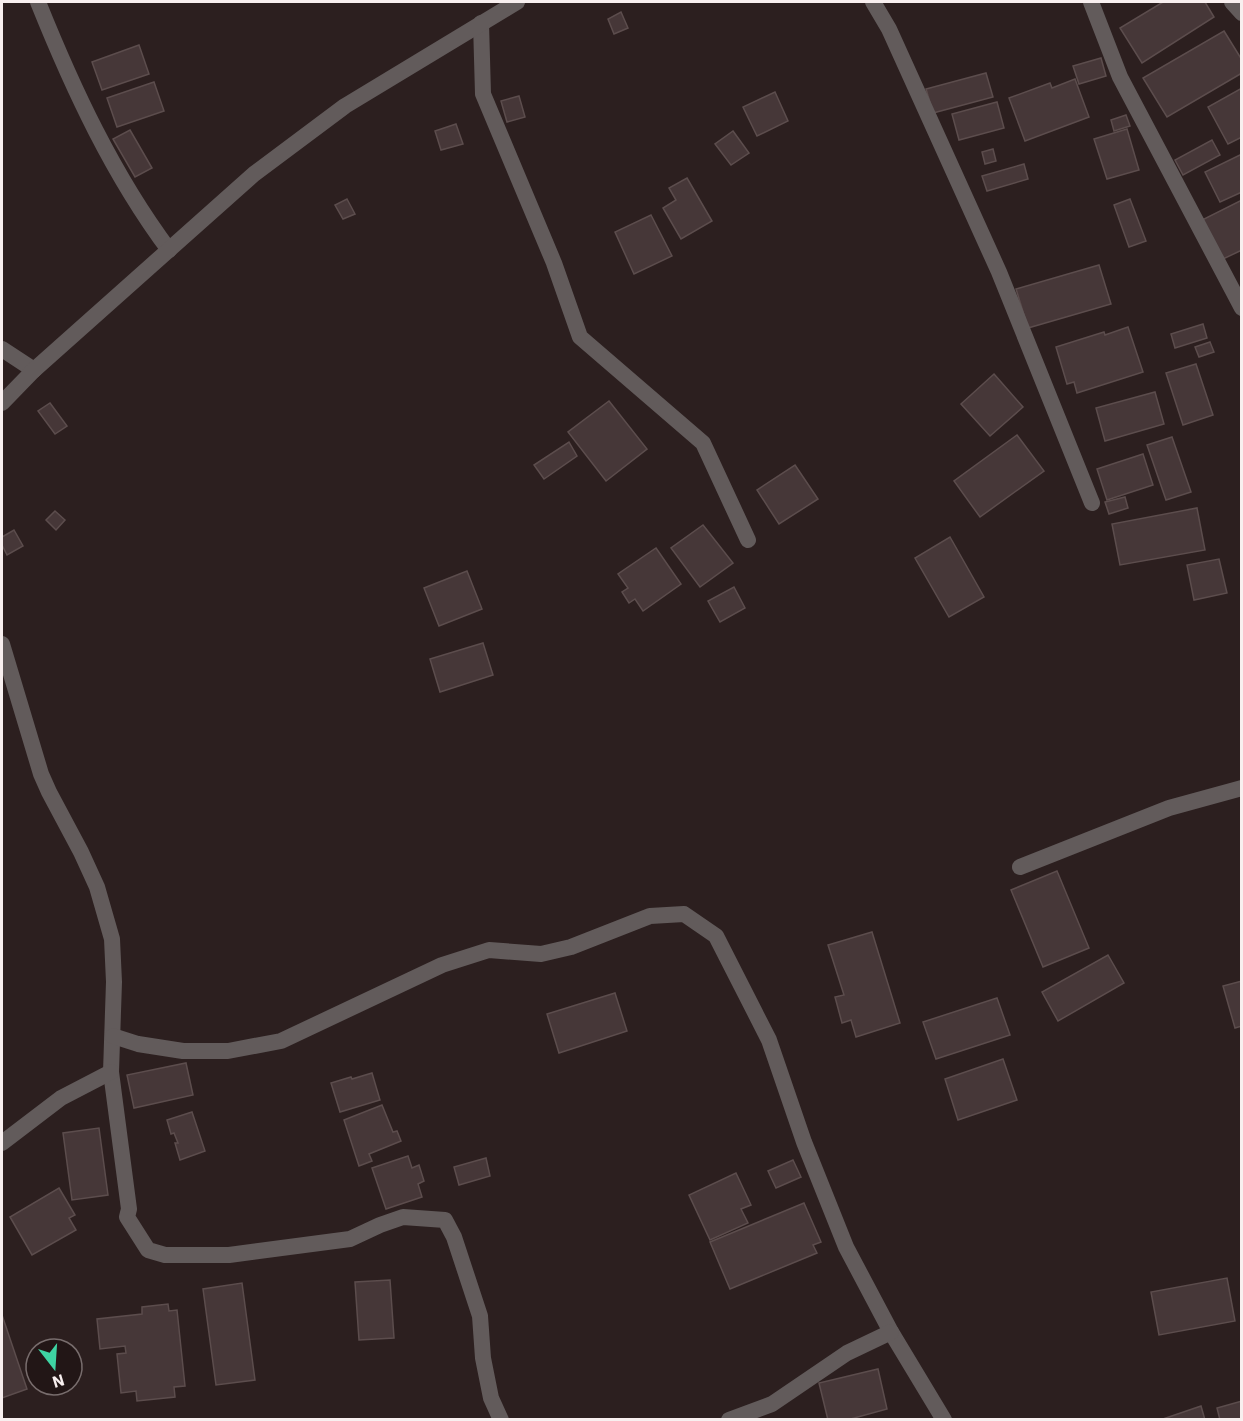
<svg xmlns="http://www.w3.org/2000/svg" width="1243" height="1421" font-family="'IBM Plex Sans',sans-serif">
	<style>
		.building { fill: #463738; stroke: #5c4d4d; stroke-width: 1.5 }
		.lines { fill: none; stroke-linecap: round; stroke-linejoin: round }
		.minor { stroke: #625b5b; stroke-width: 16 }
	</style>
	<rect width="100%" height="100%" fill="#2c1f1f"/>
	<g class="building">
		<path d="M 1163,2 L 1205,2 L 1214,17 L 1142,63 L 1120,28 Z"/>
		<path d="M 621,12 L 628,28 L 614,34 L 608,19 Z"/>
		<path d="M 1224,31 L 1242,60 L 1242,73 L 1167,117 L 1143,78 Z"/>
		<path d="M 139,45 L 149,74 L 102,90 L 92,62 Z"/>
		<path d="M 1101,58 L 1106,76 L 1079,84 L 1073,66 Z"/>
		<path d="M 986,73 L 993,97 L 933,113 L 926,89 Z"/>
		<path d="M 1075,79 L 1089,117 L 1025,141 L 1009,98 L 1050,83 L 1052,88 Z"/>
		<path d="M 154,82 L 164,111 L 117,127 L 107,98 Z"/>
		<path d="M 1242,88 L 1242,137 L 1228,144 L 1208,107 Z"/>
		<path d="M 775,92 L 788,121 L 757,136 L 743,107 Z"/>
		<path d="M 519,96 L 525,117 L 507,122 L 501,101 Z"/>
		<path d="M 997,102 L 1004,128 L 959,140 L 952,114 Z"/>
		<path d="M 1126,115 L 1130,126 L 1114,131 L 1111,120 Z"/>
		<path d="M 456,124 L 463,144 L 441,150 L 435,131 Z"/>
		<path d="M 1127,129 L 1139,170 L 1107,179 L 1094,139 Z"/>
		<path d="M 130,130 L 152,168 L 135,177 L 113,139 Z"/>
		<path d="M 733,131 L 749,153 L 731,165 L 715,144 Z"/>
		<path d="M 1212,140 L 1220,155 L 1183,175 L 1175,160 Z"/>
		<path d="M 993,149 L 996,161 L 985,164 L 982,152 Z"/>
		<path d="M 1242,154 L 1242,192 L 1220,202 L 1205,172 Z"/>
		<path d="M 1024,164 L 1028,179 L 987,191 L 982,176 Z"/>
		<path d="M 687,178 L 712,221 L 681,239 L 663,208 L 676,200 L 669,188 Z"/>
		<path d="M 347,199 L 355,214 L 343,219 L 335,205 Z"/>
		<path d="M 1130,199 L 1146,241 L 1129,247 L 1114,205 Z"/>
		<path d="M 1242,200 L 1242,250 L 1223,259 L 1202,220 Z"/>
		<path d="M 651,215 L 672,256 L 634,274 L 615,232 Z"/>
		<path d="M 1099,265 L 1111,304 L 1028,328 L 1016,289 Z"/>
		<path d="M 1203,324 L 1207,338 L 1175,348 L 1171,334 Z"/>
		<path d="M 1128,327 L 1143,372 L 1077,393 L 1074,382 L 1067,384 L 1056,347 L 1104,332 L 1105,335 Z"/>
		<path d="M 1210,342 L 1214,352 L 1199,357 L 1195,347 Z"/>
		<path d="M 1196,364 L 1213,415 L 1183,425 L 1166,373 Z"/>
		<path d="M 994,374 L 1023,407 L 990,436 L 961,404 Z"/>
		<path d="M 1155,392 L 1164,424 L 1105,441 L 1096,408 Z"/>
		<path d="M 609,401 L 647,449 L 606,481 L 568,432 Z"/>
		<path d="M 50,403 L 67,426 L 55,434 L 38,411 Z"/>
		<path d="M 1017,435 L 1044,471 L 980,517 L 954,481 Z"/>
		<path d="M 1172,437 L 1191,492 L 1166,500 L 1147,445 Z"/>
		<path d="M 569,442 L 577,456 L 544,479 L 534,465 Z"/>
		<path d="M 1143,454 L 1153,485 L 1107,500 L 1097,469 Z"/>
		<path d="M 795,465 L 818,499 L 779,524 L 757,490 Z"/>
		<path d="M 1125,497 L 1128,508 L 1109,514 L 1105,502 Z"/>
		<path d="M 1197,508 L 1205,550 L 1120,565 L 1112,524 Z"/>
		<path d="M 55,511 L 65,520 L 56,530 L 46,520 Z"/>
		<path d="M 703,525 L 733,563 L 700,587 L 671,548 Z"/>
		<path d="M 14,530 L 23,546 L 7,555 L 2,545 L 2,537 Z"/>
		<path d="M 950,537 L 984,597 L 949,617 L 915,558 Z"/>
		<path d="M 656,548 L 681,584 L 643,611 L 635,599 L 629,603 L 622,592 L 628,588 L 618,574 Z"/>
		<path d="M 1219,559 L 1227,593 L 1194,600 L 1187,565 Z"/>
		<path d="M 467,571 L 482,609 L 439,626 L 424,588 Z"/>
		<path d="M 734,587 L 745,608 L 720,622 L 708,601 Z"/>
		<path d="M 483,643 L 493,675 L 440,692 L 430,659 Z"/>
		<path d="M 1057,871 L 1089,948 L 1043,967 L 1011,890 Z"/>
		<path d="M 872,932 L 900,1023 L 856,1037 L 851,1020 L 842,1023 L 835,997 L 844,995 L 828,945 Z"/>
		<path d="M 1108,955 L 1124,983 L 1058,1021 L 1042,992 Z"/>
		<path d="M 1242,981 L 1242,1026 L 1235,1028 L 1223,986 Z"/>
		<path d="M 615,993 L 627,1031 L 559,1053 L 547,1014 Z"/>
		<path d="M 997,998 L 1010,1035 L 936,1059 L 923,1022 Z"/>
		<path d="M 1003,1059 L 1017,1100 L 958,1120 L 945,1079 Z"/>
		<path d="M 186,1063 L 193,1095 L 134,1108 L 127,1075 Z"/>
		<path d="M 372,1073 L 380,1100 L 340,1112 L 331,1083 L 351,1077 L 352,1079 Z"/>
		<path d="M 382,1105 L 393,1132 L 397,1131 L 401,1141 L 369,1154 L 372,1161 L 359,1166 L 344,1120 Z"/>
		<path d="M 192,1112 L 205,1151 L 180,1160 L 175,1143 L 178,1143 L 174,1133 L 171,1134 L 167,1120 Z"/>
		<path d="M 99,1128 L 108,1195 L 72,1200 L 63,1133 Z"/>
		<path d="M 408,1156 L 412,1168 L 419,1165 L 424,1181 L 418,1184 L 422,1197 L 386,1209 L 372,1168 Z"/>
		<path d="M 486,1158 L 490,1176 L 459,1185 L 454,1167 Z"/>
		<path d="M 793,1160 L 801,1177 L 776,1188 L 768,1171 Z"/>
		<path d="M 736,1173 L 751,1205 L 741,1209 L 748,1223 L 710,1240 L 689,1195 Z"/>
		<path d="M 59,1188 L 75,1215 L 69,1218 L 76,1230 L 32,1255 L 10,1217 Z"/>
		<path d="M 804,1203 L 821,1242 L 813,1245 L 817,1253 L 730,1289 L 710,1242 Z"/>
		<path d="M 1227,1278 L 1235,1321 L 1159,1335 L 1151,1292 Z"/>
		<path d="M 390,1280 L 394,1338 L 359,1340 L 355,1282 Z"/>
		<path d="M 242,1283 L 255,1380 L 216,1385 L 203,1289 Z"/>
		<path d="M 168,1304 L 169,1311 L 177,1310 L 185,1386 L 174,1387 L 175,1397 L 137,1401 L 136,1391 L 121,1393 L 117,1354 L 126,1353 L 125,1346 L 100,1349 L 97,1319 L 142,1314 L 142,1307 Z"/>
		<path d="M 2,1315 L 27,1389 L 2,1398 Z"/>
		<path d="M 878,1369 L 887,1409 L 847,1420 L 828,1420 L 819,1383 Z"/>
		<path d="M 1242,1401 L 1242,1420 L 1220,1420 L 1217,1408 Z"/>
		<path d="M 1201,1406 L 1205,1420 L 1160,1420 Z"/>
	</g>
	<g class="lines">
		<g class="minor">
			<path d="M 38,2 C 73,89 113,175 169,250"/>
			<path d="M 873,2 L 889,29 L 999,272 L 1092,503"/>
			<path d="M 1091,2 L 1120,77 L 1242,308"/>
			<path d="M 1232,2 L 1242,13"/>
			<path d="M 481,23 L 483,94 L 554,263 L 580,337 L 703,443 L 748,540"/>
			<path d="M 2,349 L 34,370"/>
			<path d="M 2,403 L 34,370 L 254,174 L 345,106 L 517,2"/>
			<path d="M 2,644 L 41,774 L 49,792 L 81,852 L 97,887 L 112,939 L 114,982 L 111,1072 L 129,1209 L 127,1217 L 148,1250 L 165,1255 L 229,1255 L 350,1239 L 380,1225 L 403,1217 L 445,1220 L 454,1237 L 480,1316 L 483,1358 L 491,1398 L 501,1420"/>
			<path d="M 1020,867 L 1169,808 L 1242,788"/>
			<path d="M 113,1036 L 138,1044 L 183,1051 L 228,1051 L 281,1041 L 442,965 L 489,950 L 541,954 L 571,947 L 650,916 L 684,914 L 716,936 L 769,1040 L 804,1142 L 846,1247 L 891,1332 L 944,1420"/>
			<path d="M 2,1143 L 61,1098 L 111,1072"/>
			<path d="M 729,1420 L 772,1404 L 847,1353 L 891,1332"/>
		</g>
	</g>
	<rect width="1243" height="1421" fill="none" stroke="#f8efef" stroke-width="6"/>
	<g transform="translate(54 1367) rotate(163)"><circle r="28" fill="#221616" stroke="#786d6d" stroke-width="1.5"/>
	<path d="M0-4.5L10 22L0 15L-10 22Z" fill="#3ed4a3"/>
	<text y="-9" font-size="16" font-weight="bold" text-anchor="middle" fill="#f8efef">N</text>
	</g>
</svg>
